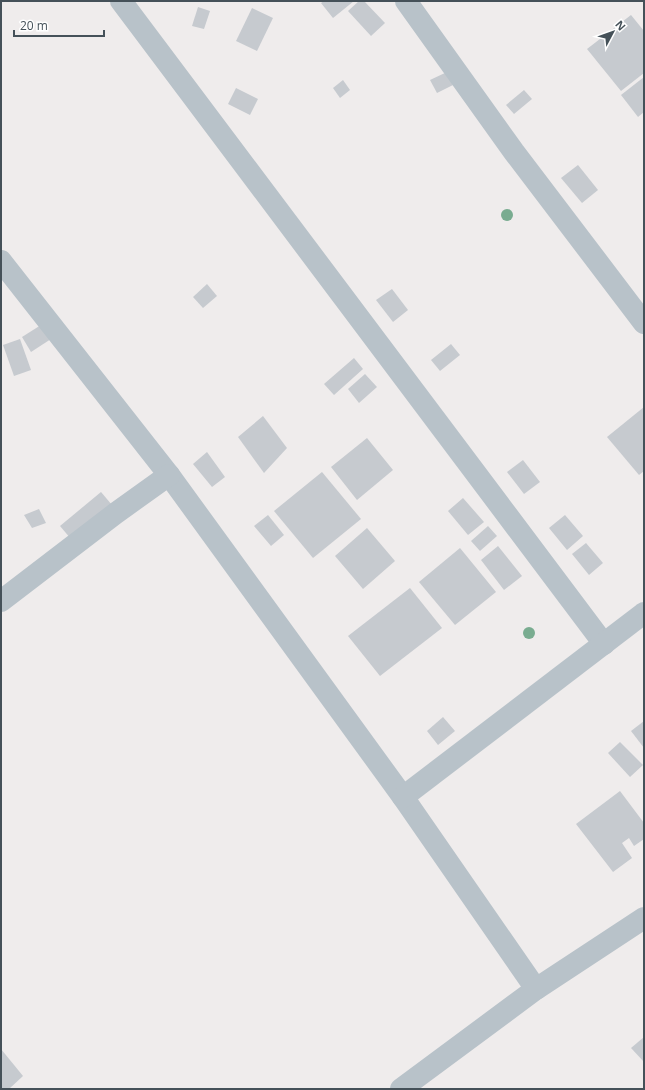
<svg xmlns="http://www.w3.org/2000/svg" width="645" height="1090" font-family="'Open Sans',sans-serif">
	<style>
		.building { fill: #c6cacf }
		.lines { fill: none; stroke-linecap: round; stroke-linejoin: round }
		.street { stroke: #b8c2c9; stroke-width: 22 }
		.tree { fill: #79ac90 }
	</style>
	<rect width="100%" height="100%" fill="#efecec"/>
	<g class="building">
		<path d="M 324,1 L 354,1 L 333,18 L 321,3 Z"/>
		<path d="M 359,1 L 364,1 L 385,23 L 371,36 L 348,11 Z"/>
		<path d="M 198,7 L 210,11 L 204,29 L 192,26 Z"/>
		<path d="M 252,8 L 273,18 L 257,51 L 236,41 Z"/>
		<path d="M 631,15 L 644,31 L 644,73 L 621,91 L 587,49 Z"/>
		<path d="M 447,72 L 453,85 L 437,93 L 430,80 Z"/>
		<path d="M 644,77 L 644,112 L 638,117 L 621,95 Z"/>
		<path d="M 343,80 L 350,90 L 340,98 L 333,88 Z"/>
		<path d="M 236,88 L 258,99 L 250,115 L 228,104 Z"/>
		<path d="M 524,90 L 532,99 L 514,114 L 506,105 Z"/>
		<path d="M 578,165 L 598,190 L 582,203 L 561,178 Z"/>
		<path d="M 207,284 L 217,296 L 203,308 L 193,297 Z"/>
		<path d="M 392,289 L 408,310 L 393,322 L 376,300 Z"/>
		<path d="M 41,325 L 51,339 L 31,352 L 22,337 Z"/>
		<path d="M 20,339 L 31,370 L 14,376 L 3,345 Z"/>
		<path d="M 451,344 L 460,355 L 440,371 L 431,360 Z"/>
		<path d="M 354,358 L 363,369 L 334,395 L 324,384 Z"/>
		<path d="M 365,374 L 377,387 L 359,403 L 348,389 Z"/>
		<path d="M 644,407 L 644,471 L 639,475 L 607,437 Z"/>
		<path d="M 263,416 L 287,448 L 264,473 L 238,437 Z"/>
		<path d="M 367,438 L 393,470 L 357,500 L 331,467 Z"/>
		<path d="M 207,452 L 225,477 L 212,487 L 193,464 Z"/>
		<path d="M 523,460 L 540,482 L 524,494 L 507,472 Z"/>
		<path d="M 322,472 L 361,519 L 313,558 L 274,511 Z"/>
		<path d="M 101,492 L 112,505 L 71,539 L 60,526 Z"/>
		<path d="M 463,498 L 484,522 L 468,535 L 448,511 Z"/>
		<path d="M 39,509 L 46,523 L 32,528 L 24,515 Z"/>
		<path d="M 268,515 L 284,535 L 271,546 L 254,526 Z"/>
		<path d="M 565,515 L 583,536 L 567,550 L 549,528 Z"/>
		<path d="M 488,526 L 497,536 L 480,551 L 471,541 Z"/>
		<path d="M 367,528 L 395,561 L 363,589 L 335,556 Z"/>
		<path d="M 586,543 L 603,563 L 589,575 L 572,554 Z"/>
		<path d="M 498,546 L 522,576 L 504,590 L 481,560 Z"/>
		<path d="M 460,548 L 496,592 L 455,625 L 419,582 Z"/>
		<path d="M 410,588 L 442,628 L 380,676 L 348,636 Z"/>
		<path d="M 443,717 L 455,731 L 438,745 L 427,731 Z"/>
		<path d="M 644,721 L 644,748 L 631,731 Z"/>
		<path d="M 620,742 L 643,765 L 630,777 L 608,753 Z"/>
		<path d="M 620,791 L 644,823 L 644,839 L 634,846 L 629,838 L 622,843 L 632,858 L 613,872 L 576,824 Z"/>
		<path d="M 644,1037 L 644,1062 L 631,1048 Z"/>
		<path d="M 1,1049 L 23,1076 L 9,1089 L 1,1089 Z"/>
	</g>
	<g class="lines">
		<g class="street">
			<path d="M 121,1 L 604,644"/>
			<path d="M 406,1 L 514,152 L 644,323"/>
			<path d="M 1,261 L 169,475 L 403,797 L 536,989"/>
			<path d="M 1,601 L 116,513 L 169,475"/>
			<path d="M 403,797 L 644,613"/>
			<path d="M 401,1089 L 536,989 L 644,918"/>
		</g>
	</g>
	<g class="tree">
		<circle cx="507" cy="215" r="6"/>
		<circle cx="529" cy="633" r="6"/>
	</g>
	<rect width="645" height="1090" fill="none" stroke="#455159" stroke-width="4"/>
	<g transform="translate(613 32) rotate(49)" stroke="#ffffff" stroke-width="3" paint-order="stroke">
	<path d="M0-3L7 15L0 10L-7 15Z" fill="#455159"/>
	<text y="-6" font-size="11" font-weight="bold" text-anchor="middle" fill="#455159">N</text>
	</g>
	<path d="M14 30v6h90v-6" fill="none" stroke="#455159" stroke-width="2"/>
	<text x="20" y="30" font-size="12" fill="#455159" stroke="#ffffff" stroke-width="3" paint-order="stroke">20 m</text>
</svg>
